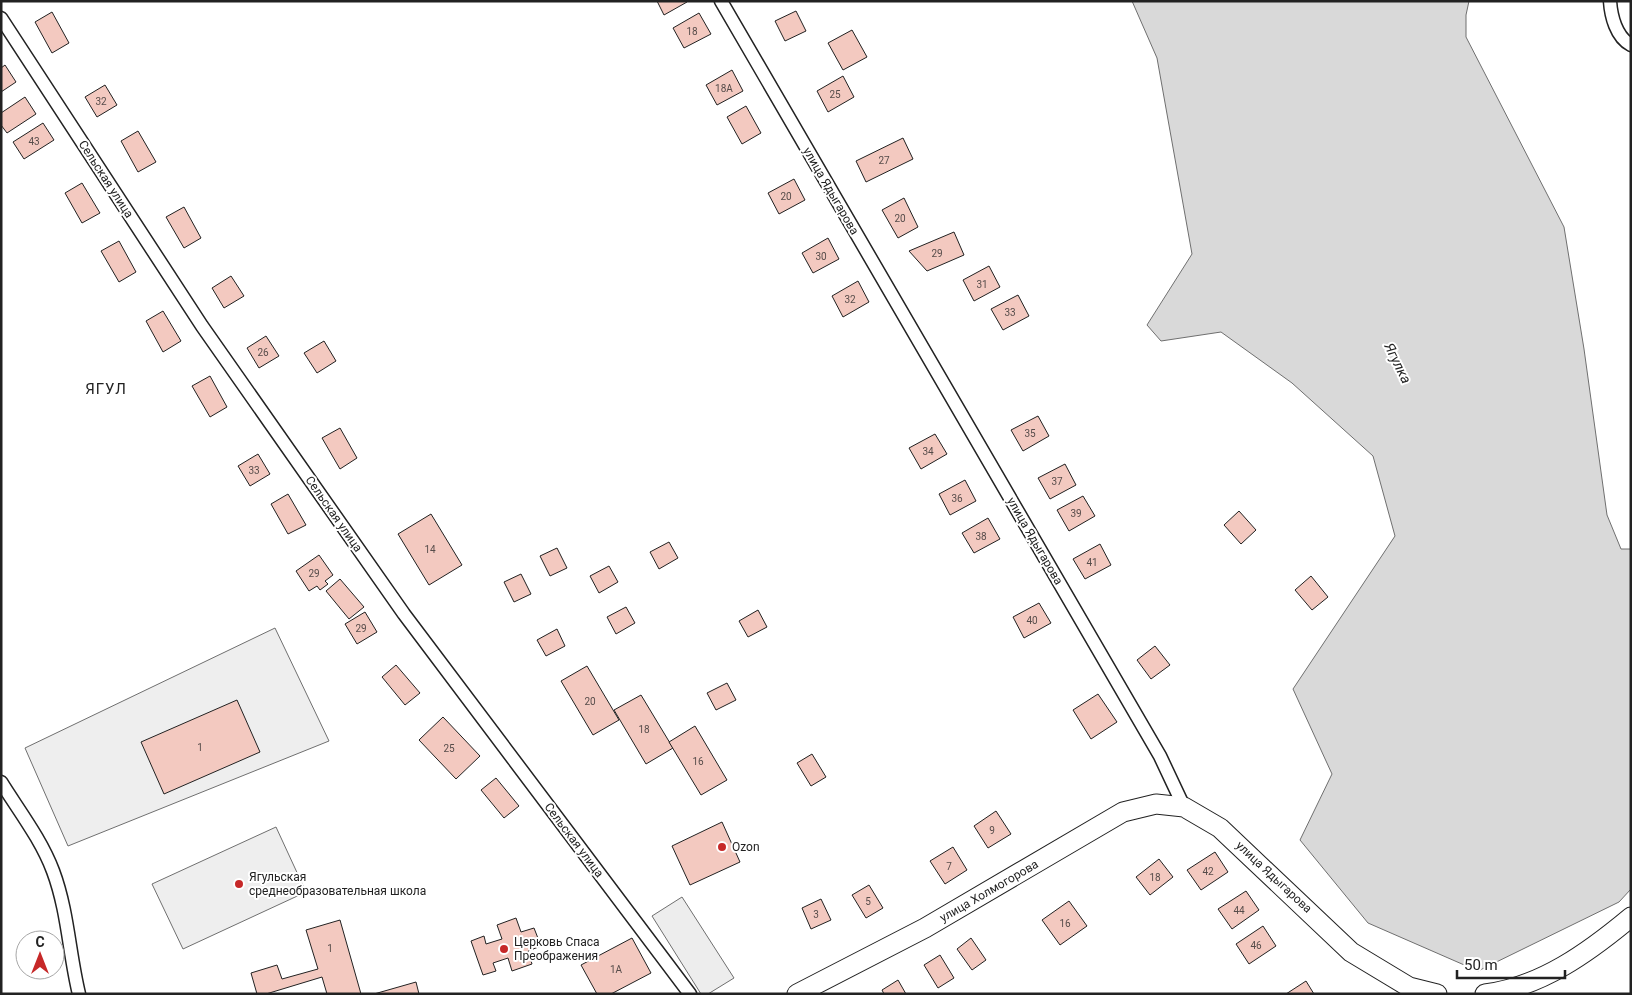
<svg xmlns="http://www.w3.org/2000/svg" width="1632" height="995" font-family="Roboto,sans-serif">
	<style>
		.green { fill: #eee; stroke: #6f6f6f }
		.parking { fill: #ededed; stroke: #6f6f6f }
		.water { fill: #d9d9d9; stroke: #6f6f6f }
		.building { fill: #f3c9c0; stroke: #222 }
		.lines { fill: none; stroke-linecap: round; stroke-linejoin: round }
		.street-casing { stroke: #222; stroke-width: 15 }
		.secondary-casing { stroke: #222; stroke-width: 21 }
		.street { stroke: #fff; stroke-width: 12 }
		.secondary { stroke: #fff; stroke-width: 19 }
		.poi-dot { fill: #c62828; stroke: #fff; stroke-width: 2 }
		.labels { text-anchor: middle; dominant-baseline: central; stroke-width: 4; stroke-linejoin: round; paint-order: stroke }
		.number-label { font-size: 10px; fill: #564c4a }
		.street-label { font-size: 12px; fill: #222; stroke: #fff }
		.poi-label { font-size: 12px; fill: #222; stroke: #fff; text-anchor: start }
		.water-label { font-size: 14px; font-style: italic; fill: #222; stroke: #fff }
		.quarter-label { font-size: 15px; letter-spacing: 1px; fill: #222; stroke: #fff }
	</style>
	<rect width="100%" height="100%" fill="#fff"/>
	<g class="green">
		<path d="M 275,628 L 329,741 L 68,846 L 25,748 Z"/>
		<path d="M 276,827 L 306,892 L 183,949 L 152,884 Z"/>
	</g>
	<path class="parking" d="M 682,897 L 734,978 L 708,994 L 701,994 L 652,916 Z"/>
	<path class="water" d="M 1132,1 L 1469,1 L 1466,15 L 1466,37 L 1564,227 L 1584,349 L 1607,515 L 1621,549 L 1631,549 L 1631,889 L 1619,902 L 1478,971 L 1368,923 L 1300,840 L 1332,774 L 1293,689 L 1395,536 L 1373,456 L 1292,383 L 1221,332 L 1161,341 L 1147,325 L 1192,254 L 1157,58 Z"/>
	<g class="building">
		<path d="M 657,1 L 687,1 L 687,2 L 664,15 Z"/>
		<path d="M 796,11 L 806,31 L 785,41 L 775,21 Z"/>
		<path d="M 52,12 L 69,43 L 52,53 L 35,22 Z"/>
		<path d="M 699,13 L 711,34 L 684,48 L 673,28 Z"/>
		<path d="M 852,30 L 867,57 L 843,70 L 828,43 Z"/>
		<path d="M 5,65 L 16,82 L 1,92 L 1,68 Z"/>
		<path d="M 732,70 L 743,91 L 717,105 L 706,85 Z"/>
		<path d="M 843,76 L 854,97 L 828,112 L 817,91 Z"/>
		<path d="M 105,85 L 117,105 L 97,117 L 85,97 Z"/>
		<path d="M 25,97 L 36,114 L 7,133 L 1,125 L 1,113 Z"/>
		<path d="M 746,106 L 761,133 L 742,144 L 727,117 Z"/>
		<path d="M 43,123 L 54,140 L 24,159 L 13,142 Z"/>
		<path d="M 138,131 L 156,162 L 138,172 L 121,141 Z"/>
		<path d="M 903,138 L 913,159 L 866,182 L 856,161 Z"/>
		<path d="M 794,179 L 805,200 L 779,214 L 768,193 Z"/>
		<path d="M 82,183 L 100,213 L 82,223 L 65,193 Z"/>
		<path d="M 904,198 L 918,227 L 898,238 L 882,210 Z"/>
		<path d="M 184,207 L 201,238 L 184,248 L 166,217 Z"/>
		<path d="M 954,232 L 964,255 L 927,271 L 909,251 Z"/>
		<path d="M 828,238 L 839,259 L 813,273 L 802,253 Z"/>
		<path d="M 119,241 L 136,272 L 119,282 L 101,251 Z"/>
		<path d="M 989,266 L 1000,287 L 974,301 L 963,280 Z"/>
		<path d="M 231,276 L 244,296 L 224,308 L 212,288 Z"/>
		<path d="M 858,281 L 869,302 L 843,317 L 832,296 Z"/>
		<path d="M 1018,295 L 1029,316 L 1003,330 L 991,309 Z"/>
		<path d="M 163,311 L 181,341 L 163,352 L 146,321 Z"/>
		<path d="M 266,336 L 279,356 L 259,368 L 247,348 Z"/>
		<path d="M 324,341 L 336,361 L 317,373 L 304,353 Z"/>
		<path d="M 210,376 L 227,407 L 210,417 L 192,386 Z"/>
		<path d="M 1038,416 L 1049,436 L 1023,451 L 1011,430 Z"/>
		<path d="M 340,428 L 357,458 L 340,469 L 322,438 Z"/>
		<path d="M 935,434 L 947,454 L 921,469 L 909,448 Z"/>
		<path d="M 258,454 L 270,474 L 250,486 L 238,466 Z"/>
		<path d="M 1065,464 L 1076,485 L 1050,499 L 1038,478 Z"/>
		<path d="M 965,480 L 976,501 L 950,515 L 939,494 Z"/>
		<path d="M 288,494 L 306,525 L 288,534 L 271,504 Z"/>
		<path d="M 1083,496 L 1095,516 L 1069,531 L 1057,510 Z"/>
		<path d="M 1239,511 L 1256,530 L 1241,544 L 1224,525 Z"/>
		<path d="M 431,514 L 462,565 L 429,585 L 398,534 Z"/>
		<path d="M 988,518 L 1000,539 L 974,553 L 962,533 Z"/>
		<path d="M 669,542 L 678,558 L 659,569 L 650,552 Z"/>
		<path d="M 1100,544 L 1111,565 L 1085,579 L 1073,559 Z"/>
		<path d="M 557,548 L 567,568 L 550,576 L 540,556 Z"/>
		<path d="M 319,555 L 333,575 L 325,581 L 328,584 L 320,590 L 317,586 L 309,591 L 296,571 Z"/>
		<path d="M 609,566 L 618,582 L 599,593 L 590,576 Z"/>
		<path d="M 521,574 L 531,594 L 514,602 L 504,582 Z"/>
		<path d="M 1311,576 L 1328,597 L 1312,610 L 1295,590 Z"/>
		<path d="M 340,579 L 364,607 L 349,619 L 326,591 Z"/>
		<path d="M 1039,603 L 1051,623 L 1024,638 L 1013,617 Z"/>
		<path d="M 626,607 L 635,623 L 616,634 L 607,617 Z"/>
		<path d="M 758,610 L 767,627 L 748,637 L 739,621 Z"/>
		<path d="M 365,612 L 377,632 L 357,644 L 345,624 Z"/>
		<path d="M 557,629 L 565,646 L 546,656 L 537,640 Z"/>
		<path d="M 1155,646 L 1170,665 L 1151,679 L 1137,660 Z"/>
		<path d="M 396,665 L 420,693 L 405,705 L 382,677 Z"/>
		<path d="M 587,666 L 619,720 L 593,735 L 561,681 Z"/>
		<path d="M 727,683 L 736,700 L 716,710 L 707,693 Z"/>
		<path d="M 1098,694 L 1117,722 L 1091,739 L 1073,710 Z"/>
		<path d="M 641,695 L 673,748 L 646,764 L 614,710 Z"/>
		<path d="M 237,700 L 260,752 L 164,794 L 141,742 Z"/>
		<path d="M 443,717 L 480,756 L 456,779 L 419,740 Z"/>
		<path d="M 695,726 L 727,780 L 701,795 L 669,742 Z"/>
		<path d="M 812,754 L 826,777 L 811,786 L 797,763 Z"/>
		<path d="M 496,778 L 519,806 L 504,818 L 481,790 Z"/>
		<path d="M 996,811 L 1011,834 L 988,848 L 974,826 Z"/>
		<path d="M 722,822 L 740,862 L 690,885 L 672,846 Z"/>
		<path d="M 953,847 L 967,870 L 945,884 L 930,861 Z"/>
		<path d="M 1215,852 L 1228,872 L 1201,890 L 1187,870 Z"/>
		<path d="M 1159,859 L 1173,877 L 1150,895 L 1136,877 Z"/>
		<path d="M 869,885 L 883,908 L 866,918 L 852,895 Z"/>
		<path d="M 1246,891 L 1259,910 L 1232,929 L 1218,909 Z"/>
		<path d="M 821,899 L 831,920 L 811,929 L 802,908 Z"/>
		<path d="M 1069,901 L 1087,926 L 1060,945 L 1042,920 Z"/>
		<path d="M 516,918 L 521,932 L 534,928 L 541,946 L 528,951 L 532,964 L 512,971 L 508,958 L 493,963 L 496,971 L 483,975 L 471,941 L 484,936 L 486,944 L 502,939 L 497,925 Z"/>
		<path d="M 340,920 L 361,994 L 327,994 L 322,977 L 266,994 L 257,994 L 251,973 L 277,965 L 282,979 L 318,969 L 306,930 Z"/>
		<path d="M 1263,926 L 1276,946 L 1249,964 L 1236,944 Z"/>
		<path d="M 632,938 L 651,973 L 611,994 L 597,994 L 581,965 Z"/>
		<path d="M 971,938 L 986,960 L 972,970 L 957,949 Z"/>
		<path d="M 940,955 L 954,978 L 938,988 L 924,965 Z"/>
		<path d="M 898,980 L 906,994 L 884,994 L 882,990 Z"/>
		<path d="M 1306,981 L 1314,994 L 1286,994 Z"/>
		<path d="M 416,982 L 419,994 L 374,994 Z"/>
	</g>
	<g class="lines">
		<g class="street-casing">
			<g id="street">
				<path d="M 721,1 L 1160,756 L 1184,807"/>
				<path d="M 1610,1 C 1611,16 1616,37 1631,45"/>
				<path d="M 1,18 L 202,326 L 404,614 L 690,994"/>
				<path d="M 1,782 C 19,811 41,839 53,871 C 68,911 69,953 79,994"/>
			</g>
		</g>
		<g class="secondary-casing">
			<g id="secondary">
				<path d="M 797,994 L 925,928 L 1123,812 L 1156,804 L 1184,807 L 1220,828 L 1351,952 L 1409,987 L 1437,994"/>
				<path d="M 1485,994 C 1541,987 1589,952 1631,917"/>
			</g>
		</g>
		<use href="#street" class="street"/>
		<use href="#secondary" class="secondary"/>
	</g>
	<g class="poi-dot">
		<circle cx="722" cy="847" r="5"/>
		<circle cx="239" cy="884" r="5"/>
		<circle cx="504" cy="949" r="5"/>
	</g>
	<g class="labels">
		<g class="number-label">
			<text x="692" y="31">18</text>
			<text x="724" y="88">18А</text>
			<text x="835" y="94">25</text>
			<text x="101" y="101">32</text>
			<text x="34" y="141">43</text>
			<text x="884" y="160">27</text>
			<text x="786" y="196">20</text>
			<text x="900" y="218">20</text>
			<text x="937" y="253">29</text>
			<text x="821" y="256">30</text>
			<text x="982" y="284">31</text>
			<text x="850" y="299">32</text>
			<text x="1010" y="312">33</text>
			<text x="263" y="352">26</text>
			<text x="1030" y="433">35</text>
			<text x="928" y="451">34</text>
			<text x="254" y="470">33</text>
			<text x="1057" y="481">37</text>
			<text x="957" y="498">36</text>
			<text x="1076" y="513">39</text>
			<text x="981" y="536">38</text>
			<text x="430" y="549">14</text>
			<text x="1092" y="562">41</text>
			<text x="314" y="573">29</text>
			<text x="1032" y="620">40</text>
			<text x="361" y="628">29</text>
			<text x="590" y="701">20</text>
			<text x="644" y="729">18</text>
			<text x="200" y="747">1</text>
			<text x="449" y="748">25</text>
			<text x="698" y="761">16</text>
			<text x="992" y="830">9</text>
			<text x="949" y="866">7</text>
			<text x="1208" y="871">42</text>
			<text x="1155" y="877">18</text>
			<text x="868" y="901">5</text>
			<text x="1239" y="910">44</text>
			<text x="816" y="914">3</text>
			<text x="1065" y="923">16</text>
			<text x="1256" y="945">46</text>
			<text x="330" y="948">1</text>
			<text x="616" y="969">1А</text>
		</g>
		<g class="street-label">
			<text transform="translate(106 179) rotate(57)">Сельская улица</text>
			<text transform="translate(831 191) rotate(60)">улица Ядыгарова</text>
			<text transform="translate(334 514) rotate(55)">Сельская улица</text>
			<text transform="translate(1035 541) rotate(60)">улица Ядыгарова</text>
			<text transform="translate(574 840) rotate(53)">Сельская улица</text>
			<text transform="translate(1274 877) rotate(43)">улица Ядыгарова</text>
			<text transform="translate(989 891) rotate(-30)">улица Холмогорова</text>
		</g>
		<g class="poi-label">
			<text x="732" y="847">Ozon</text>
			<text x="249" y="877">Ягульская<tspan x="249" dy="14">среднеобразовательная школа</tspan></text>
			<text x="514" y="942">Церковь Спаса<tspan x="514" dy="14">Преображения</tspan></text>
		</g>
		<g class="water-label">
			<text transform="translate(1398 363) rotate(64)">Ягулка</text>
		</g>
		<g class="quarter-label">
			<text x="106" y="389">ЯГУЛ</text>
		</g>
	</g>
	<rect width="1632" height="995" fill="none" stroke="#222222" stroke-width="5"/>
	<g transform="translate(40 955)"><circle r="24" fill="#ffffff" stroke="#a7a7a7"/>
	<path d="M0-4L9 19L0 12L-9 19Z" fill="#c62828"/>
	<text y="-8" font-size="14" font-weight="bold" text-anchor="middle" fill="#222222">С</text>
	</g>
	<path d="M1457 970v8h108v-8" fill="none" stroke="#222222" stroke-width="2.5"/>
	<text x="1464" y="970" font-size="15" fill="#222222" stroke="#ffffff" stroke-width="4" paint-order="stroke">50 m</text>
</svg>
